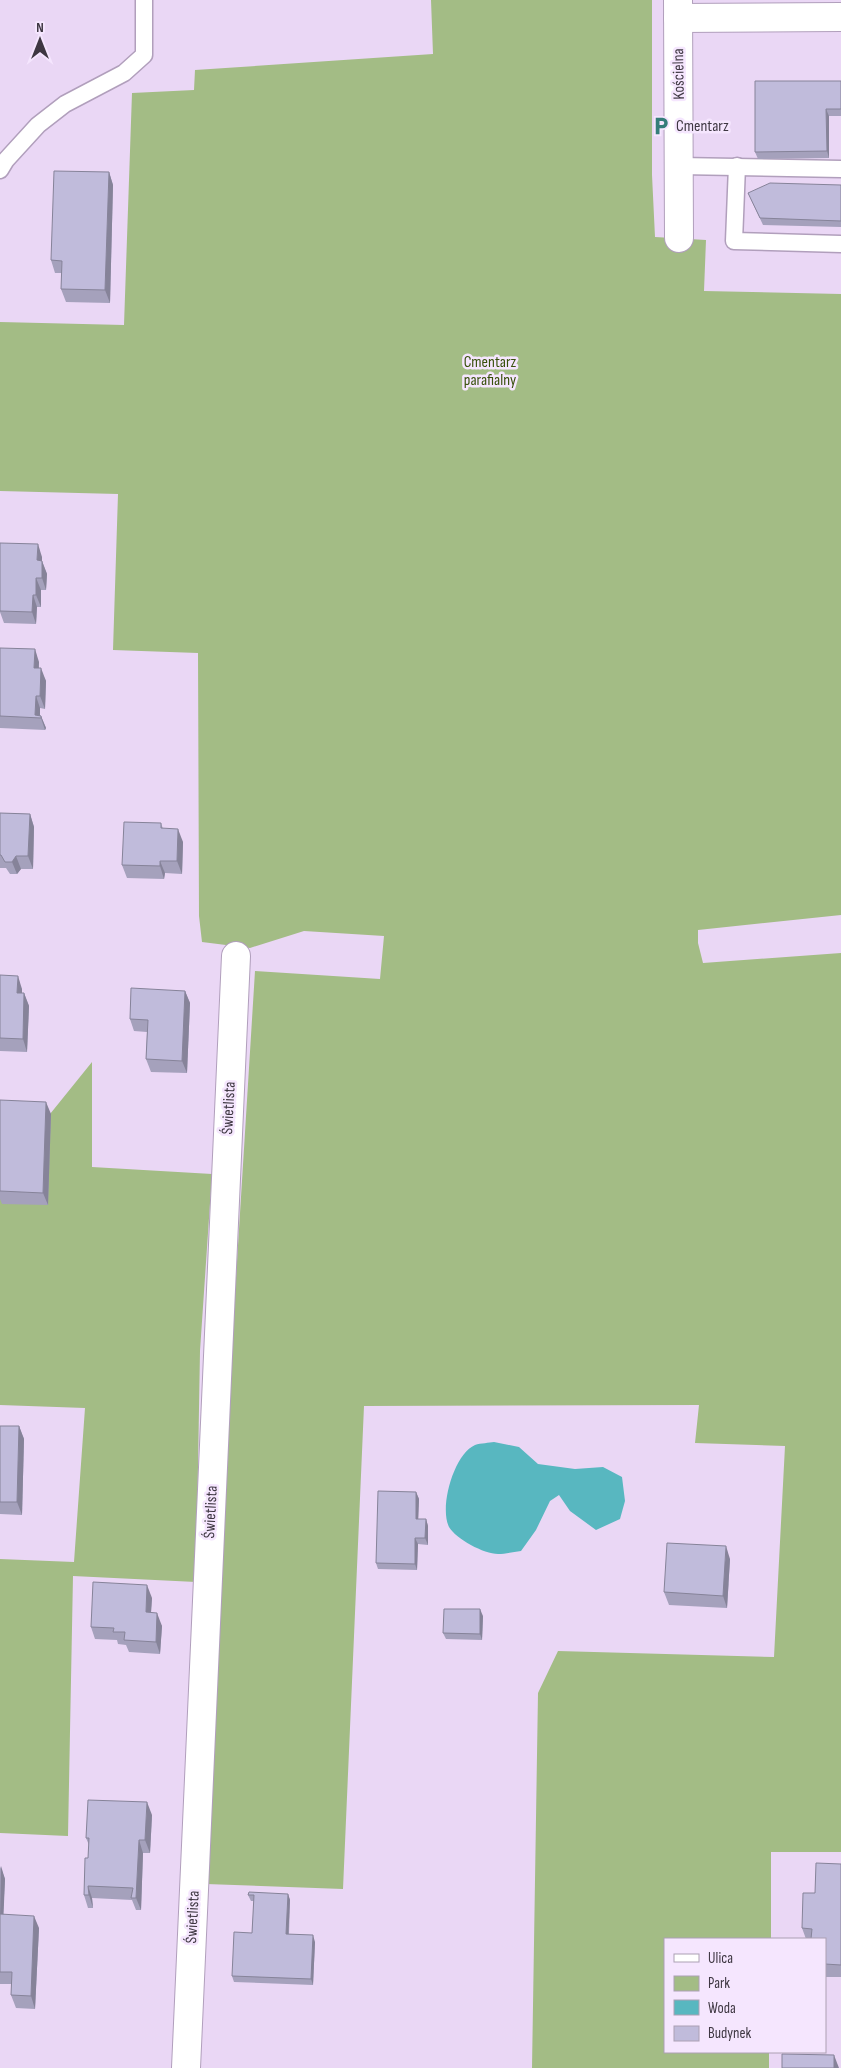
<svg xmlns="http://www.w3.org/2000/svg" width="841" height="2068" font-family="'Sofia Sans Condensed',sans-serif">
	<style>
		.green { fill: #a3bc85 }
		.water { fill: #58b7c0 }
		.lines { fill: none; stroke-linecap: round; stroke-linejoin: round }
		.lane-casing { stroke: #b19fbc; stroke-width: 19 }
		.street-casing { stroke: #b19fbc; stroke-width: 30 }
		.lane { stroke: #fff; stroke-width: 16 }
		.street { stroke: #fff; stroke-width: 28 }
		.wall { fill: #a5a1bc }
		.shaded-wall { fill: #868399 }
		.building { fill: #c0bbdb; stroke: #868399 }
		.labels { text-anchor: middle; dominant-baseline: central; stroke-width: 5; stroke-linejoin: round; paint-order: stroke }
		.street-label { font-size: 16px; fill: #3e3742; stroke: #f5e6fe }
		.poi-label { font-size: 16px; fill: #3e3742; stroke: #f5e6fe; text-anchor: start }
		.park-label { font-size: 16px; fill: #38500b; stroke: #f5e6fe }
	</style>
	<rect width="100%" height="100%" fill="#ead7f5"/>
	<g class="green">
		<path d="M 431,0 L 652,0 L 652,175 L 655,237 L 706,240 L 704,291 L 841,294 L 841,915 L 698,930 L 698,943 L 703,963 L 841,953 L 841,1852 L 771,1852 L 771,1939 L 665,1939 L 665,2052 L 769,2052 L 769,2068 L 532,2068 L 538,1693 L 558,1651 L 774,1657 L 785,1446 L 695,1443 L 699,1405 L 364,1406 L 343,1889 L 206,1884 L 228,1407 L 255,971 L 380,979 L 384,936 L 304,931 L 250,948 L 202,942 L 199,916 L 198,653 L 113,650 L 118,494 L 0,491 L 0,322 L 124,325 L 132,93 L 194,90 L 195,70 L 433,54 Z"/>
		<path d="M 92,1062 L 92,1167 L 212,1174 L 200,1351 L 196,1582 L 73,1576 L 68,1836 L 0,1833 L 0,1559 L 74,1562 L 85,1408 L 0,1405 L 0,1176 Z"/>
	</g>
	<path class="water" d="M 494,1442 L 519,1447 L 538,1464 L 575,1469 L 603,1467 L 622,1477 L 625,1501 L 620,1519 L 596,1530 L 570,1511 L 559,1495 L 550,1501 L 536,1530 L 521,1551 C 513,1552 505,1554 498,1554 C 484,1554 456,1539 449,1527 C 439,1507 454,1454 475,1445 C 481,1443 489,1443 494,1442 Z"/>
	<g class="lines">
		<g class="lane-casing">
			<g id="lane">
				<path d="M 680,166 L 841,169"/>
				<path d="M 737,166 L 734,241 L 841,244"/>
				<path d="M 0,170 L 6,160 L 38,125 L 65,104 L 124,73 L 144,55 L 144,0"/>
			</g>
		</g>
		<g class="street-casing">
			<g id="street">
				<path d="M 678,0 L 679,238"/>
				<path d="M 678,18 L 841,17"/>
				<path d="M 186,2068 L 236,956"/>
			</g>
		</g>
		<use href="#lane" class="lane"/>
		<use href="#street" class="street"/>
	</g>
	<g class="wall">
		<path d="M 841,81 L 841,116 L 829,116 L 829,158 L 758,159 L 755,152 Z"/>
		<path d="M 109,172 L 113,185 L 110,303 L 66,302 L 61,289 L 62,273 L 55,273 L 51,260 Z"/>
		<path d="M 841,185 L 841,227 L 763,225 L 748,193 Z"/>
		<path d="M 0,543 L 42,557 L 42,561 L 47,574 L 46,590 L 41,590 L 41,607 L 37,607 L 36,624 L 4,623 L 0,612 Z"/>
		<path d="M 0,648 L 39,662 L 39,668 L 46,681 L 45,709 L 40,708 L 40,715 L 41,716 L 46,728 L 45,730 L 0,728 Z"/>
		<path d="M 0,813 L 30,814 L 34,827 L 33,869 L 21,869 L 17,874 L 10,874 L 6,868 L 0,868 Z"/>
		<path d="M 161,823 L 163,829 L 183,842 L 182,874 L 165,873 L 164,879 L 127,878 L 122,865 Z"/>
		<path d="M 0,975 L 22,989 L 22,993 L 24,993 L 29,1006 L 27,1052 L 0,1051 Z"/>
		<path d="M 185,991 L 190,1003 L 187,1073 L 151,1072 L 146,1059 L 147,1032 L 134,1031 L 130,1019 Z"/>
		<path d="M 0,1100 L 51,1114 L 48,1205 L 2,1204 L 0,1199 Z"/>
		<path d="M 0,1426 L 19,1426 L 24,1439 L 22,1515 L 0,1514 Z"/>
		<path d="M 416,1492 L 419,1499 L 418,1519 L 426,1519 L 428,1526 L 428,1545 L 418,1544 L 417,1570 L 378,1569 L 376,1563 Z"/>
		<path d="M 730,1559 L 727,1608 L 669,1605 L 664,1592 Z"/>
		<path d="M 152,1598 L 151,1613 L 162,1626 L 160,1654 L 129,1652 L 126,1645 L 118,1644 L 117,1640 L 95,1639 L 91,1627 Z"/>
		<path d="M 483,1616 L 482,1640 L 446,1639 L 443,1633 Z"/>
		<path d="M 152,1815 L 150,1853 L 143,1853 L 141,1910 L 136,1910 L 132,1900 L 92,1898 L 93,1908 L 88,1908 L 84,1895 L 88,1858 L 89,1845 L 86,1838 Z"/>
		<path d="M 841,1864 L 841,1977 L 825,1977 L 825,1939 L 806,1939 L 802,1928 L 815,1893 Z"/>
		<path d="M 0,1866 L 5,1879 L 3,1914 L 39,1928 L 35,2009 L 16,2008 L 11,1995 L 12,1984 L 0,1984 Z"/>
		<path d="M 288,1894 L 290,1900 L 289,1934 L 315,1942 L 313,1985 L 234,1982 L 232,1976 L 252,1933 L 254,1901 L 251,1901 L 248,1895 Z"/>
	</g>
	<g class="shaded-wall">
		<path d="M 826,109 L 829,116 L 829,158 L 827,151 Z"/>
		<path d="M 109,172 L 113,185 L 110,303 L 105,290 Z"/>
		<path d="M 38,544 L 42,557 L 42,573 L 37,560 Z"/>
		<path d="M 42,561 L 47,574 L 46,590 L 42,578 Z"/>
		<path d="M 36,578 L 41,590 L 41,607 L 36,595 Z"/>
		<path d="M 33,595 L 37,607 L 36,624 L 32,612 Z"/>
		<path d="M 35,649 L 39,662 L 38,680 L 34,668 Z"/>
		<path d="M 41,668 L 46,681 L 45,709 L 40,696 Z"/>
		<path d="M 36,696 L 40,708 L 40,717 L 35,715 Z"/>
		<path d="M 41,716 L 46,728 L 45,730 L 41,718 Z"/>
		<path d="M 30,814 L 34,827 L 33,869 L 28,856 Z"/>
		<path d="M 178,829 L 183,842 L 182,874 L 177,861 Z"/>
		<path d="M 16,856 L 21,869 L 17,874 L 12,862 Z"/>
		<path d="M 160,861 L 165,873 L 164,879 L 160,866 Z"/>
		<path d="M 18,976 L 22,989 L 22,1006 L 17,993 Z"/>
		<path d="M 185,991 L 190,1003 L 187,1073 L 182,1061 Z"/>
		<path d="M 24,993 L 29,1006 L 27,1052 L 23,1039 Z"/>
		<path d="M 46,1102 L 51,1114 L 48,1205 L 43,1193 Z"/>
		<path d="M 19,1426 L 24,1439 L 22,1515 L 17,1502 Z"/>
		<path d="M 416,1492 L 419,1499 L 418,1525 L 416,1519 Z"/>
		<path d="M 426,1519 L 428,1526 L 428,1545 L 425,1538 Z"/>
		<path d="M 415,1538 L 418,1544 L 417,1570 L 415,1564 Z"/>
		<path d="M 726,1546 L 730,1559 L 727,1608 L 723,1596 Z"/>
		<path d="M 147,1585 L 152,1598 L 150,1625 L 146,1612 Z"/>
		<path d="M 480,1609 L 483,1616 L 482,1640 L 480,1634 Z"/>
		<path d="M 157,1613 L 162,1626 L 160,1654 L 156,1642 Z"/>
		<path d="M 147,1802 L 152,1815 L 150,1853 L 145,1840 Z"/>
		<path d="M 139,1840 L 143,1853 L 141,1910 L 136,1898 Z"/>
		<path d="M 1,1866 L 5,1879 L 3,1927 L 0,1919 Z"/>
		<path d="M 88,1886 L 92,1898 L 93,1908 L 89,1895 Z"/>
		<path d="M 288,1894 L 290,1900 L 288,1941 L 286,1934 Z"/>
		<path d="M 34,1916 L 39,1928 L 35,2009 L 31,1996 Z"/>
		<path d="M 313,1935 L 315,1942 L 313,1985 L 311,1979 Z"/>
		<path d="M 834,2055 L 839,2068 L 834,2068 Z"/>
	</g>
	<g class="building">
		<path d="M 755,81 L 841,81 L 841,109 L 826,109 L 827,151 L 755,152 Z"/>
		<path d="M 54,171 L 109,172 L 105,290 L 61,289 L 62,261 L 51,260 Z"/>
		<path d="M 770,183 L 841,185 L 841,221 L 760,218 L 748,193 Z"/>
		<path d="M 0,543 L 38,544 L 37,560 L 42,561 L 42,578 L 36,578 L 36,595 L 33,595 L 32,612 L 0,611 Z"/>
		<path d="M 0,648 L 35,649 L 34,668 L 41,668 L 40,696 L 36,696 L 35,715 L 41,716 L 41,718 L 0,716 Z"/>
		<path d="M 0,813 L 30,814 L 28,856 L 16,856 L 12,862 L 5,862 L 1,855 L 0,855 Z"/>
		<path d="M 124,822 L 161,823 L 161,828 L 178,829 L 177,861 L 160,861 L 160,866 L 122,865 Z"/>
		<path d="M 0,975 L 18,976 L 17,993 L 24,993 L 23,1039 L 0,1038 Z"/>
		<path d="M 131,988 L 185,991 L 182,1061 L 146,1059 L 148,1020 L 130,1019 Z"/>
		<path d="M 0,1100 L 46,1102 L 43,1193 L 0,1191 Z"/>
		<path d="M 0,1426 L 19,1426 L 17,1502 L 0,1502 Z"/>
		<path d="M 378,1491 L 416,1492 L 416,1519 L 426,1519 L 425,1538 L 415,1538 L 415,1564 L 376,1563 Z"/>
		<path d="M 667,1543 L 726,1546 L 723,1596 L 664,1592 Z"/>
		<path d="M 93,1582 L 147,1585 L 146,1612 L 157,1613 L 156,1642 L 124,1640 L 125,1632 L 113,1632 L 114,1628 L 91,1627 Z"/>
		<path d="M 444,1609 L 480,1609 L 480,1634 L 443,1633 Z"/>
		<path d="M 88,1800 L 147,1802 L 145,1840 L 139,1840 L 136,1898 L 131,1898 L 133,1888 L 88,1886 L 89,1895 L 84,1895 L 85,1858 L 88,1858 L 89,1838 L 86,1838 Z"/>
		<path d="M 816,1863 L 841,1864 L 841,1965 L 825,1964 L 825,1939 L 811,1939 L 812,1929 L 802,1928 L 803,1893 L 815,1893 Z"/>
		<path d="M 249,1892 L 288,1894 L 286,1934 L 313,1935 L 311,1979 L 232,1976 L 234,1932 L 252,1933 L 254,1895 L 248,1895 Z"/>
		<path d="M 0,1914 L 34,1916 L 31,1996 L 11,1995 L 12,1972 L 0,1972 Z"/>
		<path d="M 782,2054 L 834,2055 L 834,2068 L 782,2068 Z"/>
	</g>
	<defs>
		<g id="parking-bare" transform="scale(1.5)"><path d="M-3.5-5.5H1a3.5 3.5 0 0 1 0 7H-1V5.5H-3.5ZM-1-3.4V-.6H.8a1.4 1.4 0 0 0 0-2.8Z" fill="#357d7a" stroke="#f5e6fe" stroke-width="2.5" paint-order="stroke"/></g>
	</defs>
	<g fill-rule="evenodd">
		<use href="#parking-bare" x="661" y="126"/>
	</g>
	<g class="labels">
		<g class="street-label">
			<text transform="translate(679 74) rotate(-91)">Kościelna</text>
			<text transform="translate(229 1108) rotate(-87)">Świetlista</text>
			<text transform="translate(211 1512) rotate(-87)">Świetlista</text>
			<text transform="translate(193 1917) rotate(-87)">Świetlista</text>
		</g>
		<g class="poi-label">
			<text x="676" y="126">Cmentarz</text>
		</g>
		<g class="park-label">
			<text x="490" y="362">Cmentarz<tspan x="490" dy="18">parafialny</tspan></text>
		</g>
	</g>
	<rect x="664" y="1938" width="162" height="115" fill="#f5e6fe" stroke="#aca0b3"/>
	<rect x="674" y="1954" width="25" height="8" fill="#ffffff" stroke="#aca0b3"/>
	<text x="708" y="1963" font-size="15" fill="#3e3742">Ulica</text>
	<rect x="674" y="1976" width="25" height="15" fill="#a3bc85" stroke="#aca0b3"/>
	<text x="708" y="1988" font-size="15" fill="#3e3742">Park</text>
	<rect x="674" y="2000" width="25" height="15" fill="#58b7c0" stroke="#aca0b3"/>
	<text x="708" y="2013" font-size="15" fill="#3e3742">Woda</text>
	<rect x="674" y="2026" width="25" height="15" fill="#c0bbdb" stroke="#aca0b3"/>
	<text x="708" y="2038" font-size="15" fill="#3e3742">Budynek</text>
	<g transform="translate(40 40)" stroke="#f5e6fe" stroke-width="4" paint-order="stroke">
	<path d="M0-4L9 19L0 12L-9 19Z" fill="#3e3742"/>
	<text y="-8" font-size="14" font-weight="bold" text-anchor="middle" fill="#3e3742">N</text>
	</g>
</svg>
